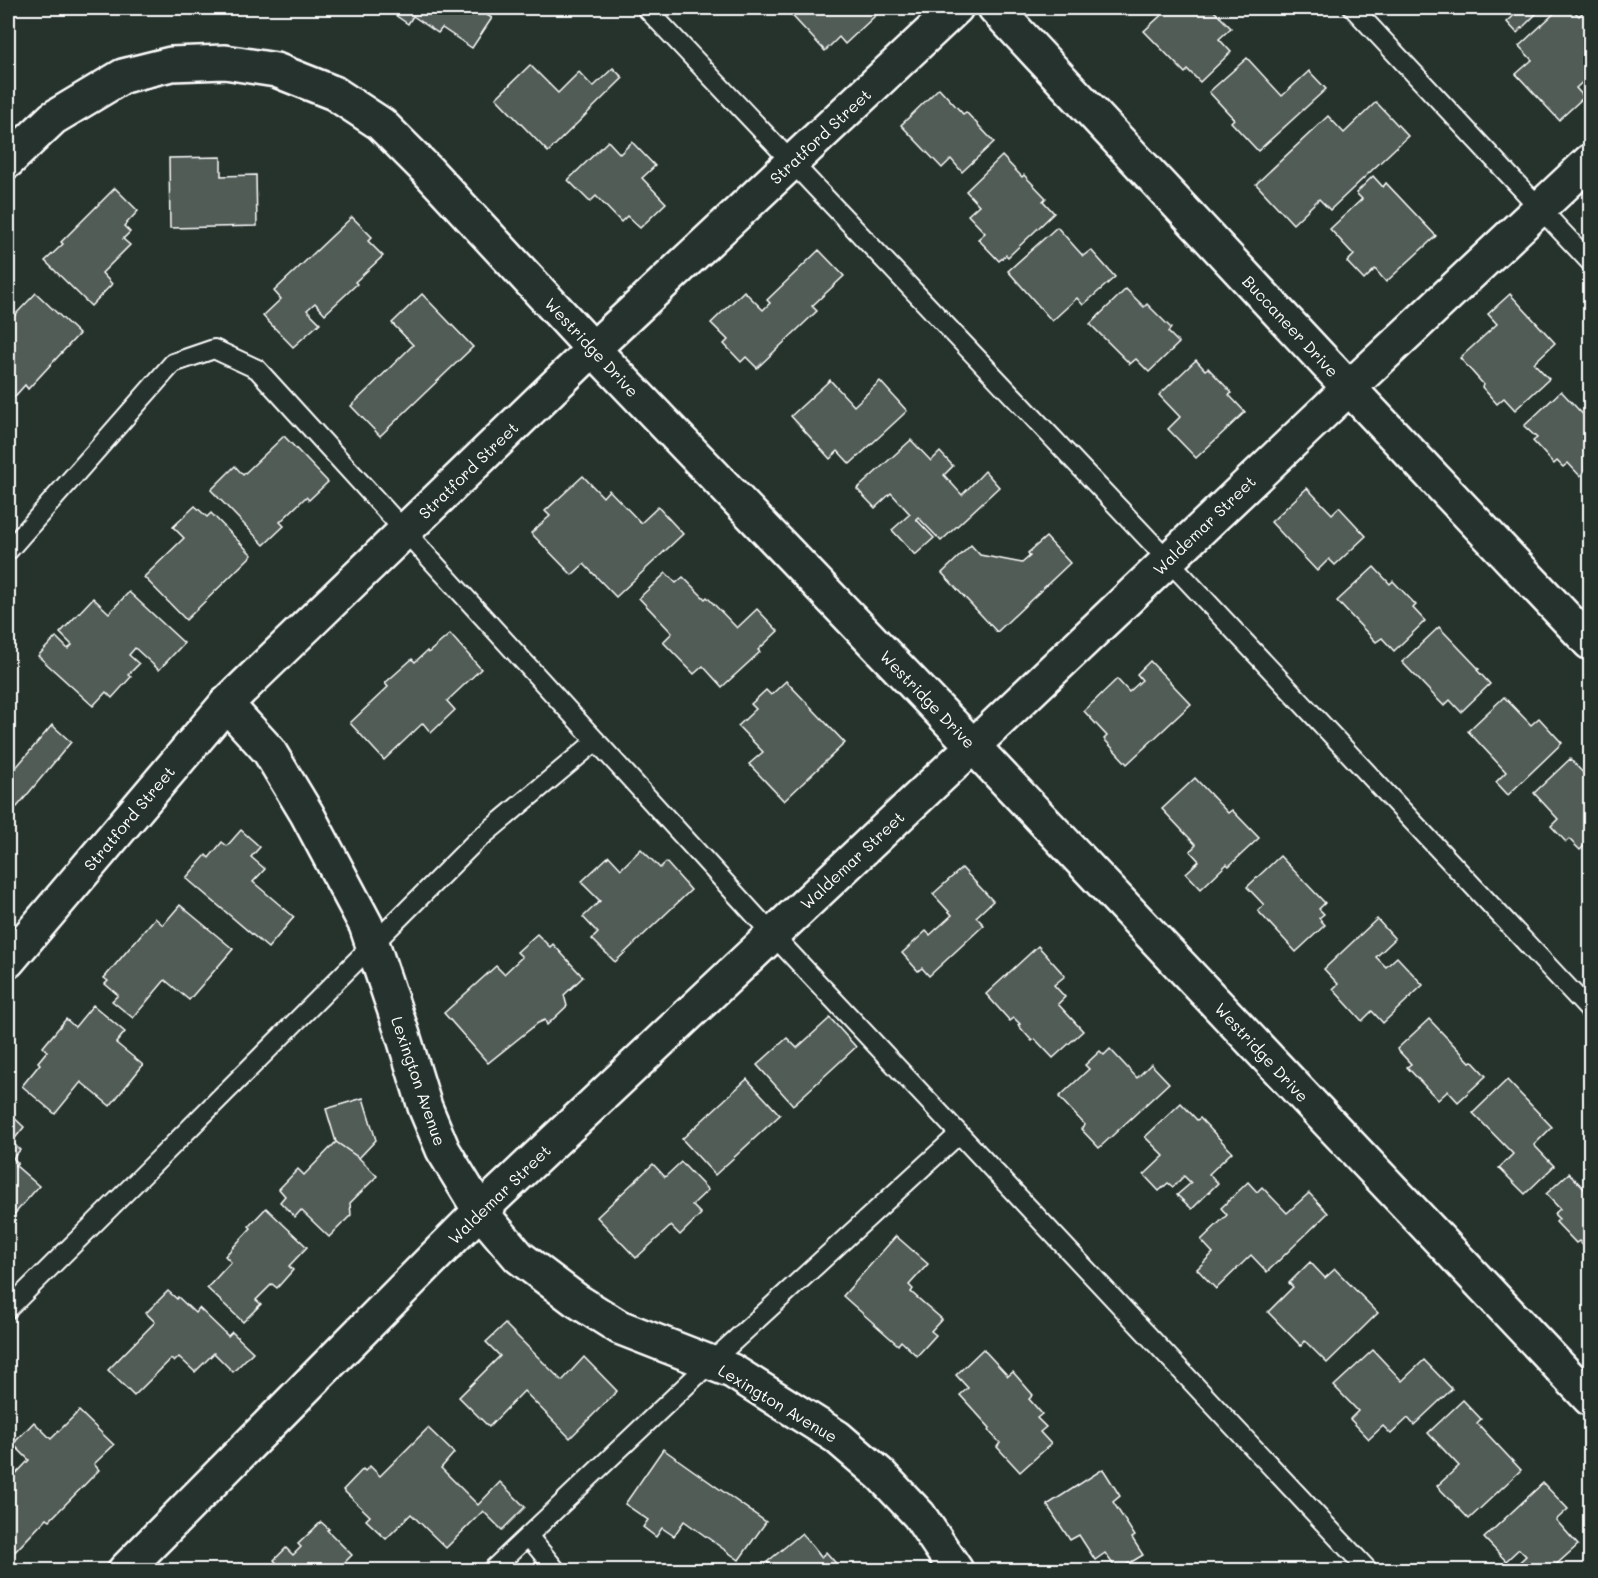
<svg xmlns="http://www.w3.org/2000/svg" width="1598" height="1578" font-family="Mali,sans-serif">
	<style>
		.building { fill: #515c57; stroke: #fff; stroke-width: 1.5 }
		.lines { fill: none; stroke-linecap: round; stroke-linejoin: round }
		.service-casing { stroke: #fff; stroke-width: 22 }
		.minor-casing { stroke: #fff; stroke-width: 38 }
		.service { stroke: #26332d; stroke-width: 18 }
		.minor { stroke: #26332d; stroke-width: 33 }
		.labels { text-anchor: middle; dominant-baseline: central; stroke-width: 4.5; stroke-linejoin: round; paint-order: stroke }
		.street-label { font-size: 16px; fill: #fff; stroke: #26332d }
	</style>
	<rect width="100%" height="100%" fill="#26332d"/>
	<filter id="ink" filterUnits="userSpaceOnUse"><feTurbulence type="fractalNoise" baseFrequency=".0167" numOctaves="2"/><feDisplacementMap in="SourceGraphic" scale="12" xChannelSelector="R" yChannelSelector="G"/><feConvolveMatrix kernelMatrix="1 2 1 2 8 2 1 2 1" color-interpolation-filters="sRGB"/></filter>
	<g filter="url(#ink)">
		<g class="building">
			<path d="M 385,8 L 489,8 L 485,14 L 492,18 L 472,48 L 442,28 L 438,33 L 413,16 L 408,24 Z"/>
			<path d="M 785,8 L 869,8 L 876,15 L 845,44 L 839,37 L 825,51 Z"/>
			<path d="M 1169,8 L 1189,8 L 1195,13 L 1200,8 L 1211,8 L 1231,28 L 1219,39 L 1231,52 L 1200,82 L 1188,70 L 1185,73 L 1144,31 Z"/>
			<path d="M 1522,8 L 1542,8 L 1517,33 L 1507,22 Z"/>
			<path d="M 1560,8 L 1571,8 L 1579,16 L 1585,10 L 1590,16 L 1590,75 L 1576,88 L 1584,97 L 1559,120 L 1516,74 L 1532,60 L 1519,46 Z"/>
			<path d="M 1247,58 L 1282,96 L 1309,71 L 1326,89 L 1258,151 L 1231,122 L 1234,119 L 1209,92 Z"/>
			<path d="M 530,65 L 558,93 L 579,72 L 593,87 L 613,68 L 623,78 L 548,152 L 496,98 Z"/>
			<path d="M 939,88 L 963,114 L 966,112 L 994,142 L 962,172 L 951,159 L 942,168 L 901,125 Z"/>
			<path d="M 1376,102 L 1408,136 L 1330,210 L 1319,199 L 1293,224 L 1256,184 L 1328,116 L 1344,133 Z"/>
			<path d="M 608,141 L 620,154 L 632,142 L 655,166 L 642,178 L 666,203 L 640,228 L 627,216 L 621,222 L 596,196 L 590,202 L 568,180 Z"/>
			<path d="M 1002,156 L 1022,177 L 1024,175 L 1046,198 L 1043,201 L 1054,213 L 1008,257 L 1006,255 L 999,261 L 978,239 L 985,233 L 968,215 L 979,205 L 966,191 Z"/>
			<path d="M 221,157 L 221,176 L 256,175 L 257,226 L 170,228 L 169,158 Z"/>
			<path d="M 1373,176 L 1383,187 L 1386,183 L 1436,236 L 1386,282 L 1375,269 L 1364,280 L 1347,262 L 1354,255 L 1330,229 L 1362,199 L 1356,193 Z"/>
			<path d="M 115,188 L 138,211 L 124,226 L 130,232 L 123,239 L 130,245 L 102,273 L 112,284 L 91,306 L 45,261 L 63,244 L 61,242 Z"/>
			<path d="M 352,217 L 372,237 L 368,241 L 383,256 L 355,282 L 357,284 L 325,314 L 315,303 L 307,310 L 320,323 L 293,347 L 263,316 L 281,299 L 274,291 Z"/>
			<path d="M 1057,227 L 1083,256 L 1091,250 L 1115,277 L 1083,305 L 1077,298 L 1052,321 L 1008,271 Z"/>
			<path d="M 819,250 L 844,276 L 812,306 L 817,311 L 757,368 L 746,357 L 741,362 L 724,344 L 728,340 L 711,323 L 744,291 L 763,310 L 770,303 L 767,300 Z"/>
			<path d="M 1126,289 L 1144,307 L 1147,304 L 1171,328 L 1168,332 L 1179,343 L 1149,372 L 1136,359 L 1130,364 L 1090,324 Z"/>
			<path d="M 36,293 L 79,334 L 28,389 L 25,385 L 8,404 L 8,311 L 13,317 Z"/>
			<path d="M 422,294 L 473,347 L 380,436 L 351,406 L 413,345 L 392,323 Z"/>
			<path d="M 1510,294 L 1555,343 L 1534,363 L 1549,379 L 1515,410 L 1504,398 L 1497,404 L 1482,387 L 1484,385 L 1460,358 L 1497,324 L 1488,314 Z"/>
			<path d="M 1196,360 L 1205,370 L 1208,368 L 1232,393 L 1229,395 L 1245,412 L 1196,458 L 1168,429 L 1180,417 L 1159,395 Z"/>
			<path d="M 830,380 L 854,406 L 880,381 L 907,411 L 850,464 L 838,451 L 830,459 L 791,416 Z"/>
			<path d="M 1561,391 L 1590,422 L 1590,465 L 1580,476 L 1568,463 L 1563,467 L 1557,461 L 1554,464 L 1533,441 L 1537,438 L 1524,426 Z"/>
			<path d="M 284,436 L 328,482 L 309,500 L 306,497 L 280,522 L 284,526 L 264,545 L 211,490 L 235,466 L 243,475 Z"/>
			<path d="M 911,440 L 931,461 L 940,452 L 953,466 L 944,475 L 962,495 L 985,471 L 999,487 L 941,541 L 918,517 L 916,519 L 934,538 L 915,555 L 892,530 L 910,514 L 891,493 L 875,508 L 857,489 Z"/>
			<path d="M 583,476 L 603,497 L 609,490 L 641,523 L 658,507 L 683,534 L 616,597 L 584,564 L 572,575 L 531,533 L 550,516 L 545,511 Z"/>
			<path d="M 1307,488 L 1332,514 L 1339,507 L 1366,536 L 1335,565 L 1329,559 L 1317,571 L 1271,522 Z"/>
			<path d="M 195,506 L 207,517 L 211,513 L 252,555 L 186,620 L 144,577 L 184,538 L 173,527 Z"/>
			<path d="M 1046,537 L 1070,563 L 997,632 L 942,573 L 971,545 L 980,555 L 1022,563 L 1030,556 L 1028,553 Z"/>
			<path d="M 1374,567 L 1390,584 L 1393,581 L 1416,605 L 1413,608 L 1425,621 L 1394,651 L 1382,638 L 1376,642 L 1337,601 Z"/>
			<path d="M 666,573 L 676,583 L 683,577 L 705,599 L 707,597 L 737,628 L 757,609 L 778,631 L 758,650 L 760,652 L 722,687 L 703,666 L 694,674 L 663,642 L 672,633 L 639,598 Z"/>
			<path d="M 129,592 L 184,643 L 159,670 L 135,648 L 129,655 L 139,664 L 128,675 L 131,677 L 112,698 L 106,692 L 93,706 L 38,656 L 56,637 L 68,649 L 72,645 L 60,633 L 93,598 L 109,613 Z"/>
			<path d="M 1439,627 L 1479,669 L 1477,670 L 1490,684 L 1461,712 L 1450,700 L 1444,706 L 1402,662 Z"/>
			<path d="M 450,634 L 481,669 L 447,701 L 455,710 L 431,733 L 423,723 L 384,760 L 350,723 L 388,687 L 385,683 L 412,659 L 415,662 L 427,651 L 428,653 Z"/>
			<path d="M 1150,661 L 1191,704 L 1127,764 L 1104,739 L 1107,736 L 1084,711 L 1117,679 L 1129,692 L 1142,680 L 1137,674 Z"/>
			<path d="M 786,681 L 845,743 L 784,801 L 749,764 L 763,752 L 738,726 L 756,709 L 751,704 L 766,690 L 771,695 Z"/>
			<path d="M 1504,697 L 1531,725 L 1539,718 L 1562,743 L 1508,795 L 1496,782 L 1506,772 L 1468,731 Z"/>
			<path d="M 52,725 L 71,742 L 17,807 L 8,799 L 8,764 L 14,770 Z"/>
			<path d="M 1570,759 L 1587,777 L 1590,774 L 1590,840 L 1580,850 L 1569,839 L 1566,842 L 1551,826 L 1558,819 L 1534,793 Z"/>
			<path d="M 1195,778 L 1228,813 L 1232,810 L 1259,838 L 1229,866 L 1227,864 L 1201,889 L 1186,873 L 1199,861 L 1190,851 L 1196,845 L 1162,809 Z"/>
			<path d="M 241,830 L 260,847 L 251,857 L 265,869 L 253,882 L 294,917 L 268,948 L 186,878 L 206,855 L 209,858 L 222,842 L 227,846 Z"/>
			<path d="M 641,849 L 660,868 L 666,862 L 691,890 L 615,962 L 592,939 L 598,933 L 583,917 L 600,901 L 581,882 L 609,856 L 621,869 Z"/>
			<path d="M 1280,856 L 1325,903 L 1319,909 L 1324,914 L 1319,918 L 1325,925 L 1296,952 L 1258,911 L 1264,905 L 1247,887 Z"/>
			<path d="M 962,868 L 993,901 L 976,917 L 984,925 L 929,976 L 922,968 L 918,971 L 902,953 L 926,931 L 930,935 L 952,915 L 933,894 Z"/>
			<path d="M 180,905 L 233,949 L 189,1000 L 165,980 L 133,1018 L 112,1001 L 118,995 L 105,984 L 108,981 L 104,978 L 155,918 L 163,925 Z"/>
			<path d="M 1377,919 L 1395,939 L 1376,957 L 1386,967 L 1397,957 L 1423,985 L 1383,1023 L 1372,1011 L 1362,1021 L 1333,989 L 1338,984 L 1324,969 Z"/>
			<path d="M 537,934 L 550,947 L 553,944 L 583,977 L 564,995 L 567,1006 L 547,1025 L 545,1020 L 538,1023 L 488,1063 L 444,1013 L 496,966 L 504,974 L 522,957 L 517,952 Z"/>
			<path d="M 1038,946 L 1065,976 L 1054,985 L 1065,997 L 1058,1004 L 1083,1031 L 1053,1058 L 1035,1039 L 1032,1041 L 1018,1025 L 1020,1024 L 1014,1018 L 1010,1021 L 986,994 Z"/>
			<path d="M 93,1005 L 125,1032 L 116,1043 L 143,1065 L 110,1106 L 81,1082 L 55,1114 L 22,1086 L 40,1064 L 38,1062 L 47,1051 L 43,1047 L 66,1019 L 75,1027 Z"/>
			<path d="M 830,1018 L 856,1047 L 793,1105 L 757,1065 L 787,1038 L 797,1048 Z"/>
			<path d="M 1429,1019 L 1470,1062 L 1472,1061 L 1486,1076 L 1458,1102 L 1448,1091 L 1438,1100 L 1407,1067 L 1411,1064 L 1397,1049 Z"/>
			<path d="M 1110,1049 L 1137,1078 L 1151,1064 L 1169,1083 L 1099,1148 L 1081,1129 L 1085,1125 L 1059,1097 L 1089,1069 L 1085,1065 L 1100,1051 L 1104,1055 Z"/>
			<path d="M 747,1079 L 780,1115 L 715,1175 L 682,1139 Z"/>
			<path d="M 1507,1080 L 1552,1127 L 1534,1145 L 1554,1166 L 1525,1194 L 1499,1168 L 1513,1154 L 1473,1113 Z"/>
			<path d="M 363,1098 L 376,1140 L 359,1158 L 336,1142 L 326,1109 Z"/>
			<path d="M 1181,1103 L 1197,1120 L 1200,1118 L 1232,1152 L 1209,1174 L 1218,1183 L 1192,1209 L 1177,1195 L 1191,1183 L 1184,1176 L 1173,1187 L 1168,1183 L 1159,1191 L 1144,1175 L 1164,1156 L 1145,1137 Z"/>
			<path d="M 8,1112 L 24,1127 L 12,1142 L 20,1150 L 13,1158 L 18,1163 L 15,1165 L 39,1186 L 11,1218 L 8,1215 Z"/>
			<path d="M 336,1142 L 359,1158 L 377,1176 L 350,1203 L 351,1215 L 329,1237 L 301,1210 L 295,1217 L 280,1202 L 285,1196 L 279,1189 L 298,1169 L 304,1175 Z"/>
			<path d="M 681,1162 L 708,1190 L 692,1205 L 701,1214 L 680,1235 L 671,1226 L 636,1258 L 597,1217 L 653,1164 L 665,1177 Z"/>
			<path d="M 1569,1173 L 1590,1195 L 1590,1253 L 1579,1241 L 1576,1243 L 1556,1222 L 1559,1219 L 1554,1214 L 1560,1209 L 1546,1194 Z"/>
			<path d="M 1248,1182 L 1257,1192 L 1262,1187 L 1287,1213 L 1309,1193 L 1328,1213 L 1267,1272 L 1251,1255 L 1216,1289 L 1197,1269 L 1213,1253 L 1201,1240 L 1227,1215 L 1221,1208 Z"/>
			<path d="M 266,1208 L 307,1247 L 289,1266 L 293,1270 L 277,1288 L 272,1284 L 256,1300 L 261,1304 L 243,1322 L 207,1288 L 231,1262 L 225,1256 L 251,1228 L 249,1226 Z"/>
			<path d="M 896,1236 L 928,1264 L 909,1285 L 913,1289 L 911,1292 L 942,1319 L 931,1331 L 936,1335 L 917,1356 L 901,1341 L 898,1345 L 843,1296 Z"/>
			<path d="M 1310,1262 L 1325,1278 L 1335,1269 L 1378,1313 L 1327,1363 L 1305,1341 L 1301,1346 L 1268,1312 L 1293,1287 L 1289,1283 Z"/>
			<path d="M 168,1291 L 177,1299 L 178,1297 L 195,1313 L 199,1308 L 228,1336 L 232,1332 L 253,1352 L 233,1372 L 214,1353 L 195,1372 L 179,1357 L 174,1362 L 171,1359 L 134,1396 L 108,1370 L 155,1322 L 146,1313 Z"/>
			<path d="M 505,1324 L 562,1381 L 584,1357 L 617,1391 L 570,1438 L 524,1391 L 489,1427 L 459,1397 L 500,1356 L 486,1342 Z"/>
			<path d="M 983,1349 L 1008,1376 L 1013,1372 L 1033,1395 L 1029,1399 L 1042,1414 L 1037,1418 L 1046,1427 L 1040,1432 L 1051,1444 L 1020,1472 L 997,1447 L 1000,1443 L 988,1430 L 990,1428 L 960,1395 L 968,1388 L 956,1375 Z"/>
			<path d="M 1373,1350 L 1402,1381 L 1424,1360 L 1452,1389 L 1414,1425 L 1408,1418 L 1391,1434 L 1383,1426 L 1369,1439 L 1350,1419 L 1358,1411 L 1334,1386 Z"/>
			<path d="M 1463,1400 L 1481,1419 L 1477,1423 L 1521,1470 L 1469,1519 L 1437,1486 L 1459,1466 L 1428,1433 Z"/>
			<path d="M 79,1411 L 114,1445 L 94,1464 L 99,1470 L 50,1520 L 47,1518 L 8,1559 L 8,1482 L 29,1460 L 13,1444 L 34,1422 L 51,1439 Z"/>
			<path d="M 428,1428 L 454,1453 L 441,1468 L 478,1505 L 500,1482 L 525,1507 L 502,1530 L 483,1511 L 446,1548 L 411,1514 L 386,1539 L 366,1520 L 370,1516 L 343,1490 L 363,1469 L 365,1471 L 370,1466 L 380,1476 Z"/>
			<path d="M 663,1449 L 766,1522 L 739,1560 L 684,1521 L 674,1536 L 662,1528 L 656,1537 L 643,1527 L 648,1520 L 625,1504 Z"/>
			<path d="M 1103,1469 L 1120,1496 L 1113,1502 L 1135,1536 L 1132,1538 L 1143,1555 L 1118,1570 L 1117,1570 L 1105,1553 L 1095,1560 L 1079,1535 L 1070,1540 L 1047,1505 Z"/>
			<path d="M 1543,1483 L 1568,1509 L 1556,1520 L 1578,1545 L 1550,1570 L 1511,1570 L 1526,1556 L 1519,1549 L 1506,1561 L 1484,1538 Z"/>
			<path d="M 321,1522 L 329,1529 L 327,1530 L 352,1555 L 337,1570 L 277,1570 L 280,1567 L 274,1560 L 286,1548 L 293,1555 L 301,1547 L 298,1544 Z"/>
			<path d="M 802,1533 L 821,1557 L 826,1552 L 842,1570 L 775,1570 L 767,1562 Z"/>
		</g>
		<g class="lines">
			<g class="service-casing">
				<g id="service">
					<path d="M 646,8 L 1168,560 L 1590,1011"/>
					<path d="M 1353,8 L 1590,262"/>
					<path d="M 8,551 L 173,363 L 214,349 L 257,369 L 773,935 L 1368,1570"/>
					<path d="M 8,1309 L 138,1180 L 473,844 L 596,741"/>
					<path d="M 528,1536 L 556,1570"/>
					<path d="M 492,1570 L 710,1363 L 959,1134"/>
				</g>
			</g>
			<g class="minor-casing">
				<g id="minor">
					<path d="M 995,8 L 1349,388 L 1590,643"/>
					<path d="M 8,161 L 53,118 L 123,76 L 171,64 L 225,62 L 276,70 L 334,93 L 381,124 L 427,170 L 593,349 L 973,746 L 1590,1399"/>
					<path d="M 226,704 L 269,751 L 307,814 L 366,925 L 403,1035 L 425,1107 L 443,1150 L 480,1211 L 519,1257 L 576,1300 L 619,1327 L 732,1371 L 837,1437 L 881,1475 L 919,1515 L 956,1570"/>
					<path d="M 8,961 L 226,704 L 593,349 L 956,8"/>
					<path d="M 125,1570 L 480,1211 L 973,746 L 1349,388 L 1590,161"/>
				</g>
			</g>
			<use href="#service" class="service"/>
			<use href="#minor" class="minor"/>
		</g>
	</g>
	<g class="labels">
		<g class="street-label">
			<text transform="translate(820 136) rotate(-43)">Stratford Street</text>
			<text transform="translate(1291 326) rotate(47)">Buccaneer Drive</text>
			<text transform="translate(592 347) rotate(47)">Westridge Drive</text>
			<text transform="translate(468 470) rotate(-44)">Stratford Street</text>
			<text transform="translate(1204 525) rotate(-44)">Waldemar Street</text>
			<text transform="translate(928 699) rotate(46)">Westridge Drive</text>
			<text transform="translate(129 818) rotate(-50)">Stratford Street</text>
			<text transform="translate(852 860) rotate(-43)">Waldemar Street</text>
			<text transform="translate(1262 1052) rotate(47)">Westridge Drive</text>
			<text transform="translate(419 1081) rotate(71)">Lexington Avenue</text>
			<text transform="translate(499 1194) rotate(-44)">Waldemar Street</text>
			<text transform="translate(778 1403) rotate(31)">Lexington Avenue</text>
		</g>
	</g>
	<rect width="1598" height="1578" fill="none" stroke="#26332d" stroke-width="30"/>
	<rect x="15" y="15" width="1568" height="1548" fill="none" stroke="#fff" stroke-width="2" filter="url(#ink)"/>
</svg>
